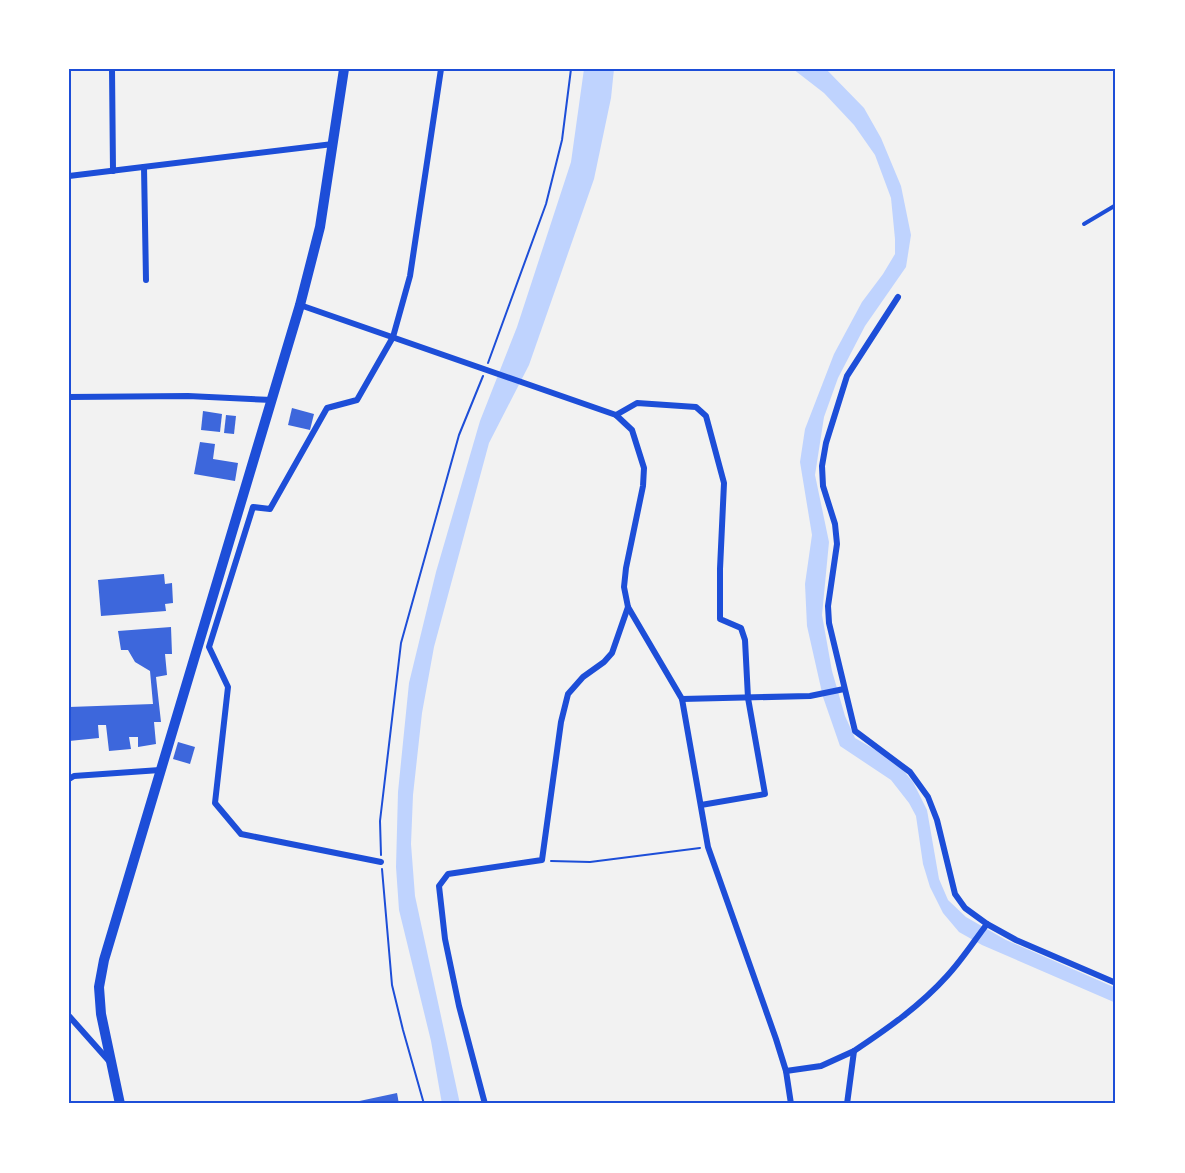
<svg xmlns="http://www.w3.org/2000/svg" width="1185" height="1173" font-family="'Space Grotesk',sans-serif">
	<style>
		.water { fill: #bfd3fe }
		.building { fill: #3d67dc }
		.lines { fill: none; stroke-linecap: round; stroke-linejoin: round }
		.path { stroke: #1d4ed8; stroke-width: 2 }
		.service { stroke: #1d4ed8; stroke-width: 4 }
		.minor { stroke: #1d4ed8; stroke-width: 6 }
		.primary { stroke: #1d4ed8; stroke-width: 10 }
		.neatline { fill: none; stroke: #1d4ed8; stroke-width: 2 }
	</style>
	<rect width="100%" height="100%" fill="#f2f2f2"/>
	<g class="water">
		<path d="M 584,69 L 614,69 L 611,98 L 594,179 L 529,365 L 489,443 L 434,647 L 422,713 L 413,795 L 411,844 L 415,896 L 460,1104 L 442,1104 L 431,1041 L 399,910 L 396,867 L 398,792 L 409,683 L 436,572 L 480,421 L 517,327 L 571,162 Z"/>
		<path d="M 793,69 L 826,69 L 864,108 L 881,138 L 901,186 L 911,235 L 906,267 L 865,326 L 838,378 L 824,417 L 815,475 L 829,542 L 822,615 L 832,671 L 845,716 L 855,738 L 896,762 L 913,782 L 927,810 L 939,879 L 948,900 L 966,917 L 1006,940 L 1116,988 L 1116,1003 L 982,945 L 959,932 L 943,913 L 930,887 L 923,864 L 916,816 L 909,803 L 891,780 L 840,746 L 823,697 L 807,626 L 805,584 L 812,535 L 800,462 L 805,429 L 834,354 L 862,302 L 883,274 L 895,254 L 895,239 L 891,198 L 875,155 L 854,125 L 824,93 Z"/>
	</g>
	<g class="building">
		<path d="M 292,408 L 314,414 L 310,430 L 288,425 Z"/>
		<path d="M 203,411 L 222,414 L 220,432 L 201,430 Z"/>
		<path d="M 226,415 L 236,416 L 234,434 L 224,433 Z"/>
		<path d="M 200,442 L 215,444 L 213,459 L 238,463 L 235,481 L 194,474 Z"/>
		<path d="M 164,574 L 165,584 L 172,583 L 173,603 L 165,604 L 166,611 L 101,616 L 98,580 Z"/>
		<path d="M 171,627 L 172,654 L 165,654 L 167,675 L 156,677 L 161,722 L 154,722 L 156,744 L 138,747 L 138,737 L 129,737 L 131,749 L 109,751 L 106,725 L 98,725 L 99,738 L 69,741 L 69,707 L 153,704 L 150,671 L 135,662 L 128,650 L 121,650 L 118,631 Z"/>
		<path d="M 178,742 L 195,747 L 190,764 L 173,759 Z"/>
		<path d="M 397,1093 L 399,1104 L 350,1104 L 350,1103 Z"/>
	</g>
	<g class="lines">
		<g class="path">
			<path d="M 488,363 L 546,204 L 562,140 L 571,69"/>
			<path d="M 381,855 L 380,821 L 401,643 L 459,435 L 483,376"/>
			<path d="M 551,861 L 590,862 L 700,848"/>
			<path d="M 382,869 L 392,985 L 403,1030 L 424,1104"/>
		</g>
		<path class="service" d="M 1084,224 L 1116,205"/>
		<g class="minor">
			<path d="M 112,69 L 113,171"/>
			<path d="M 144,167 L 146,280"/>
			<path d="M 69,176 L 333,144"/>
			<path d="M 898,297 L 847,376 L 826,443 L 822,466 L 823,486 L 835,524 L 837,544 L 828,606 L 829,623 L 855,731 L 910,772 L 928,797 L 937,820 L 955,894 L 965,908 L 987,924"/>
			<path d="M 300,305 L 616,415 L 632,430 L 644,468 L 643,486 L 626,568 L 624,587 L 628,607 L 682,699 L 708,847 L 776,1039 L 786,1071 L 791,1104"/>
			<path d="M 69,397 L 188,396 L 272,400"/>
			<path d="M 616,415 L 637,403 L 696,407 L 706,416 L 724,483 L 720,569 L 720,619 L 741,628 L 745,640 L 748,698 L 765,794 L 701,805"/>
			<path d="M 682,699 L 810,696 L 844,689"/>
			<path d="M 69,779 L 74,776 L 160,770"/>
			<path d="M 381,862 L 241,834 L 215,803 L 228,687 L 209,647 L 253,507 L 270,509 L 327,408 L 357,400 L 393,337 L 410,276 L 441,69"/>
			<path d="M 69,1016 L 109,1061"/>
			<path d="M 786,1071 L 821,1066 L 854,1051"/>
			<path d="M 485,1104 L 459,1006 L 445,939 L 439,886 L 448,874 L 542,860 L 561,722 L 568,694 L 583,677 L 604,662 L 612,653 L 628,607"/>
			<path d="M 847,1104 L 854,1051 C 887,1029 920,1006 947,976 C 962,960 974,941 987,924 L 1016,940 L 1116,983"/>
		</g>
		<path class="primary" d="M 120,1104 L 101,1014 L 99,987 L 104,960 L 300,305 L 320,227 L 344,69"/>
	</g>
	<rect width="1185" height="1173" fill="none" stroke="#ffffff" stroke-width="141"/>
	<rect x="70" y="70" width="1044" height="1032" class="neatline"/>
</svg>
